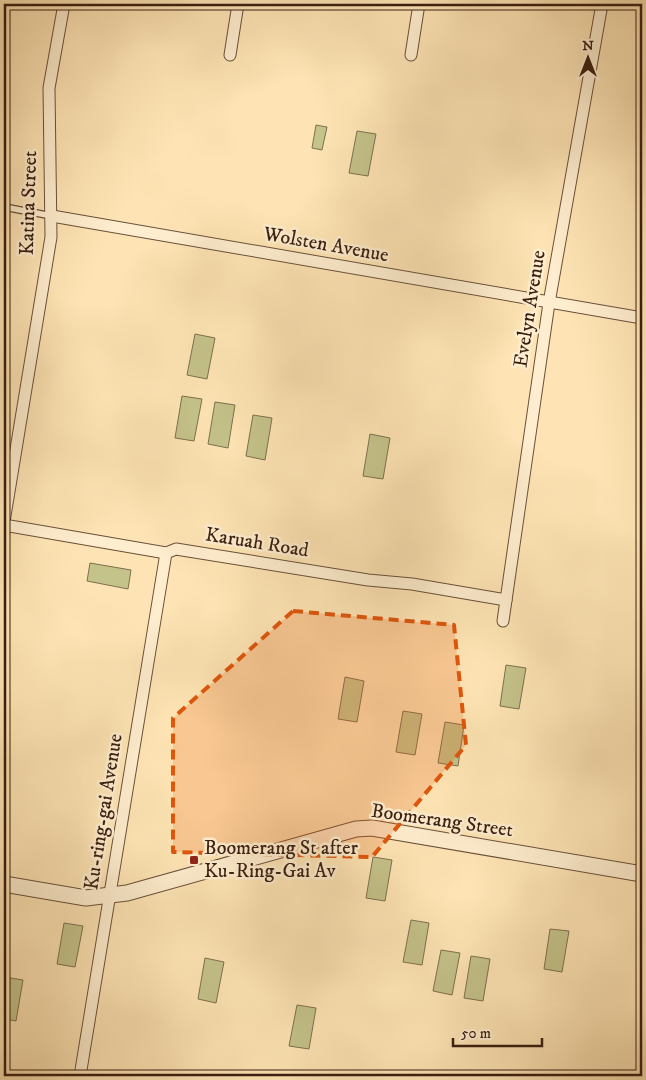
<svg xmlns="http://www.w3.org/2000/svg" width="646" height="1080" font-family="'IM FELL DW Pica',serif">
	<style>
		.green { fill: #c4c38a; stroke: #7e704e }
		.lines { fill: none; stroke-linecap: round; stroke-linejoin: round }
		.service-casing { stroke: #6a503a; stroke-width: 8 }
		.minor-casing { stroke: #6a503a; stroke-width: 13 }
		.tertiary-casing { stroke: #6a503a; stroke-width: 17 }
		.service { stroke: #feedce; stroke-width: 5.5 }
		.minor { stroke: #feedce; stroke-width: 11 }
		.tertiary { stroke: #feedce; stroke-width: 15 }
		.marked { fill: #df560c; fill-opacity: 0.2; stroke: #df560c; stroke-width: 4; stroke-dasharray: 10 6; stroke-linejoin: round }
		.poi-dot { fill: #8f2418; stroke: #feedce; stroke-width: 2 }
		.labels { text-anchor: middle; dominant-baseline: central; stroke-width: 5; stroke-linejoin: round; paint-order: stroke }
		.street-label { font-size: 20px; fill: #391e11; stroke: #feedce }
		.poi-label { font-size: 20px; fill: #391e11; stroke: #feedce; text-anchor: start }
	</style>
	<rect width="100%" height="100%" fill="#fee4b4"/>
	<filter id="stains"><feTurbulence type="fractalNoise" baseFrequency=".004" numOctaves="4"/><feColorMatrix values="0 0 0 0 .2 0 0 0 0 .09 0 0 0 0 .02 0 0 0 .5 -.17"/></filter>
	<radialGradient id="worn" r=".72"><stop offset=".6" stop-color="#630" stop-opacity="0"/><stop offset="1" stop-color="#630" stop-opacity=".3"/></radialGradient>
	<g class="green">
		<path d="M 316,125 L 327,127 L 322,150 L 312,148 Z"/>
		<path d="M 357,131 L 376,134 L 368,176 L 349,173 Z"/>
		<path d="M 195,334 L 215,338 L 207,379 L 187,375 Z"/>
		<path d="M 182,396 L 202,399 L 194,441 L 175,438 Z"/>
		<path d="M 215,402 L 235,405 L 228,448 L 208,444 Z"/>
		<path d="M 253,415 L 272,418 L 265,460 L 246,456 Z"/>
		<path d="M 370,434 L 390,438 L 383,479 L 363,476 Z"/>
		<path d="M 90,563 L 131,570 L 128,589 L 87,581 Z"/>
		<path d="M 506,665 L 526,668 L 519,709 L 500,706 Z"/>
		<path d="M 345,677 L 364,681 L 357,722 L 338,719 Z"/>
		<path d="M 403,711 L 422,714 L 415,755 L 396,752 Z"/>
		<path d="M 445,722 L 464,725 L 458,766 L 438,763 Z"/>
		<path d="M 373,857 L 392,860 L 385,901 L 366,898 Z"/>
		<path d="M 411,920 L 429,923 L 422,965 L 403,962 Z"/>
		<path d="M 64,923 L 83,926 L 75,967 L 57,964 Z"/>
		<path d="M 550,929 L 569,931 L 562,972 L 544,969 Z"/>
		<path d="M 441,950 L 460,953 L 452,995 L 433,991 Z"/>
		<path d="M 471,956 L 490,959 L 483,1001 L 464,998 Z"/>
		<path d="M 205,958 L 224,962 L 216,1003 L 198,999 Z"/>
		<path d="M 5,977 L 23,980 L 16,1021 L 4,1019 Z"/>
		<path d="M 297,1005 L 316,1008 L 309,1049 L 289,1046 Z"/>
	</g>
	<g class="lines">
		<g class="service-casing">
			<path id="service" d="M 4,207 L 52,216"/>
		</g>
		<g class="minor-casing">
			<g id="minor">
				<path d="M 230,55 L 238,4"/>
				<path d="M 411,55 L 419,4"/>
				<path d="M 52,216 L 642,318"/>
				<path d="M 4,522 L 51,237 L 49,88 L 64,4"/>
				<path d="M 4,525 L 166,553 L 176,549 L 368,580 L 412,584 L 506,600"/>
				<path d="M 503,621 L 549,303 L 602,4"/>
				<path d="M 80,1076 L 166,553"/>
			</g>
		</g>
		<g class="tertiary-casing">
			<path id="tertiary" d="M 4,884 L 86,898 L 127,893 L 356,829 L 372,828 L 642,874"/>
		</g>
		<use href="#service" class="service"/>
		<use href="#minor" class="minor"/>
		<use href="#tertiary" class="tertiary"/>
	</g>
	<path class="marked" d="M 293,611 L 454,625 L 466,745 L 372,857 L 173,852 L 173,718 Z"/>
	<rect class="poi-dot" x="189" y="855" width="10" height="10" rx="2.5"/>
	<g class="labels">
		<g class="street-label">
			<text transform="translate(29 203) rotate(-88)">Katina Street</text>
			<text transform="translate(326 245) rotate(10)">Wolsten Avenue</text>
			<text transform="translate(530 309) rotate(-81)">Evelyn Avenue</text>
			<text transform="translate(257 543) rotate(9)">Karuah Road</text>
			<text transform="translate(104 812) rotate(-81)">Ku-ring-gai Avenue</text>
			<text transform="translate(442 821) rotate(8)">Boomerang Street</text>
		</g>
		<g class="poi-label">
			<text x="204" y="848">Boomerang St after<tspan x="204" dy="23">Ku-Ring-Gai Av</tspan></text>
		</g>
	</g>
	<rect width="646" height="1080" fill="none" stroke="#fee4b4" stroke-width="20"/>
	<rect x="5" y="5" width="636" height="1070" fill="none" stroke="#391e11" stroke-width="2.5"/>
	<rect x="10" y="10" width="626" height="1060" fill="none" stroke="#391e11"/>
	<g transform="translate(588 58)" stroke="#feedce" stroke-width="4" paint-order="stroke">
	<path d="M0-4L9 19L0 12L-9 19Z" fill="#391e11"/>
	<text y="-8" font-size="14" font-weight="bold" text-anchor="middle" fill="#391e11">N</text>
	</g>
	<path d="M453 1038v8h89v-8" fill="none" stroke="#391e11" stroke-width="2.5"/>
	<text x="461" y="1038" font-size="15" fill="#391e11" stroke="#feedce" stroke-width="4" paint-order="stroke">50 m</text>
	<rect width="100%" height="100%" filter="url(#stains)"/>
	<rect width="100%" height="100%" fill="url(#worn)"/>
</svg>
